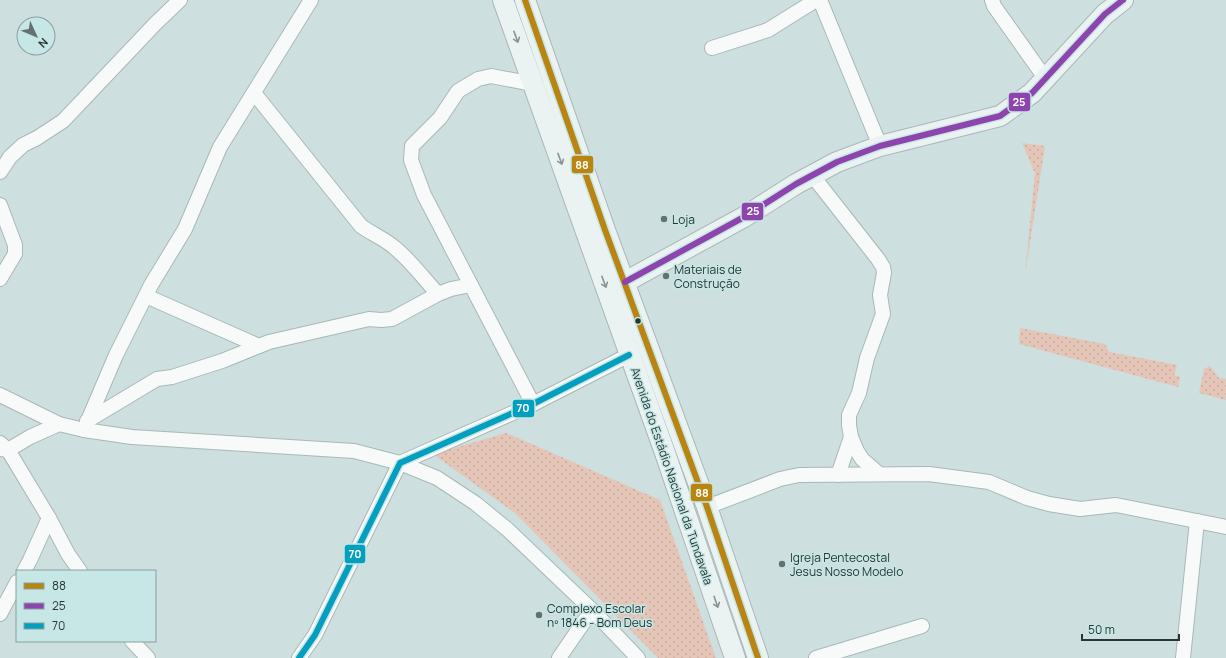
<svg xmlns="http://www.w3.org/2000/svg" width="1226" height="658" font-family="Manrope,sans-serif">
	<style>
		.grass { fill: url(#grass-dots) }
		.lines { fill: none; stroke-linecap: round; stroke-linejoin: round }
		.street-casing { stroke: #aab7b7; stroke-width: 16 }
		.secondary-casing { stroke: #aab7b7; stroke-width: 22 }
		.street { stroke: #f8fafa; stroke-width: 14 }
		.secondary { stroke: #eaf3f2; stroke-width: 20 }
		.bus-1-casing { stroke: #c6e7e5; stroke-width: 9 }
		.bus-2-casing { stroke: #c6e7e5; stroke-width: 9 }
		.bus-3-casing { stroke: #c6e7e5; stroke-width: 9 }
		.bus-1 { stroke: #b98410; stroke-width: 6 }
		.bus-2 { stroke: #8e44ad; stroke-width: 6 }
		.bus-3 { stroke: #049ebf; stroke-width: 6 }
		.oneway { stroke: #8a9494 }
		.poi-dot { fill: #637170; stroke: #c6e7e5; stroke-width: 1.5 }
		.bus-dot { fill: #293635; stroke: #c6e7e5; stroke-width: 1.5 }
		.labels { text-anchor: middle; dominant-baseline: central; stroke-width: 3; stroke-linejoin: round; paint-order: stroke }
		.poi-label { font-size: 12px; fill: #293635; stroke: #c6e7e5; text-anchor: start }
		.street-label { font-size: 12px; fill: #293635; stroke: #c6e7e5 }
		.line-badge { stroke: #c6e7e5; stroke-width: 1.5 }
		.badge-label { font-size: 11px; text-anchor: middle; font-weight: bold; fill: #fff }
	</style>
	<defs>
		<pattern id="grass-dots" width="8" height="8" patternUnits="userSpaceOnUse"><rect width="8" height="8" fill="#e5c5b7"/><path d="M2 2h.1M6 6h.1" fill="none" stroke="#c4aa9e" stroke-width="1.8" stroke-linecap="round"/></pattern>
	</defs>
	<rect width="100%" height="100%" fill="#cedfdf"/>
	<g class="grass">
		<path d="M 1022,143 L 1045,146 L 1025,274 L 1035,173 Z"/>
		<path d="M 1020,328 L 1105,344 L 1109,352 L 1177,365 L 1174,375 L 1180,377 L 1178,387 L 1019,344 Z"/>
		<path d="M 1210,366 L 1219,378 L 1226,379 L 1226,400 L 1199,393 L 1204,369 Z"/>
		<path d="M 506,433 L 660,500 L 716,658 L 658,658 L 515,513 L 433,454 Z"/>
	</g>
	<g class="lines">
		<g class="street-casing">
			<g id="street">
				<path d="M 820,0 L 880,146"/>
				<path d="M 992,0 L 994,6 L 1045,78"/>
				<path d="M 712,48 L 768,30 L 816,0"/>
				<path d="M 254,93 L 361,226 C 372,234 385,239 395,248 C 411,261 424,279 438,294"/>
				<path d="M 0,172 L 10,157 L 23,145 L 37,138 L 63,121 L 155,24 L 180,0"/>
				<path d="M 812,175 L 878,259 L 883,267 L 884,273 L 880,295 L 883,314 L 867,358 L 859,393 L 849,415 L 849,425 L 851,437 L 857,451 L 862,459 L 879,474"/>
				<path d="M 0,205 L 15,245 L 15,254 L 0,279"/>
				<path d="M 146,296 L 259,346"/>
				<path d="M 0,395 L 59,424 L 84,430 L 132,437 L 354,451 L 400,463 L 437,478 L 475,503 L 507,529 L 592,610 L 638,658"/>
				<path d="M 533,404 L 424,195 L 411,160 L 412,146 L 440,118 L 458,91 L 478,79 L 491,76 L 533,84"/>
				<path d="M 87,421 L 157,379 L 172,377 L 222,361 L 269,342 L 369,319 L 381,320 L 392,319 L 438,294 L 451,289 L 471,285"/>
				<path d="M 84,430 L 116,355 L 151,285 L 185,229 L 220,147 L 311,0"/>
				<path d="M 0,443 L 8,450 L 49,518 L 68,554 L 80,571"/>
				<path d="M 0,449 L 8,450 L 30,437 L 59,424"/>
				<path d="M 838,475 L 851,437"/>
				<path d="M 707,507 L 780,479 L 799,475 L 929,474 L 989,482 L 1027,498 L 1049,504 L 1080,509 L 1116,505 L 1226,527"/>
				<path d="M 24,571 L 30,560 L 49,518"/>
				<path d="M 0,614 L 17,582"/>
				<path d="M 132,641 L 148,658"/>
				<path d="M 299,658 L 315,635 L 400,463 L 533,404 L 629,355"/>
				<path d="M 559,658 L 592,610"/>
				<path d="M 816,658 L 922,626"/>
				<path d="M 1183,658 L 1197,521"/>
			</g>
		</g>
		<g class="secondary-casing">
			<g id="secondary">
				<path d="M 503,0 L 664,450 L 735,658"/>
				<path d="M 525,0 L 605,230 L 707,507 L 758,658"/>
				<path d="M 625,282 L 744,217 L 796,184 L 837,162 L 880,146 L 1000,116 L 1032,93 L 1105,14 L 1123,0"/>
			</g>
		</g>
		<use href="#street" class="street"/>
		<use href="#secondary" class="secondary"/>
		<g class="bus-1-casing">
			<path id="bus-1" d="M 525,0 L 605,230 L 707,507 L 758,658"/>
		</g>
		<g class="bus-2-casing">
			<path id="bus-2" d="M 625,282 L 744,217 L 796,184 L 837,162 L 880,146 L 1000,116 L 1032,93 L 1105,14 L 1123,0"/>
		</g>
		<g class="bus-3-casing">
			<path id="bus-3" d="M 299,658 L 315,635 L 400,463 L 533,404 L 629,355"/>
		</g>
		<use href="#bus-1" class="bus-1"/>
		<use href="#bus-2" class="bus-2"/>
		<use href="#bus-3" class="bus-3"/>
	</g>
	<defs><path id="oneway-shaft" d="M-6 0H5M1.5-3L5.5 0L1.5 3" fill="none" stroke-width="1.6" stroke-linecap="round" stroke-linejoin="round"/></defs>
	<g class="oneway">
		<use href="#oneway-shaft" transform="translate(516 37) rotate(70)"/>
		<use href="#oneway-shaft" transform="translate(560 159) rotate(70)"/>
		<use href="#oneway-shaft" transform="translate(604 282) rotate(70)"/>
		<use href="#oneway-shaft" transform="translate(716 602) rotate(71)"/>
	</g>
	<g class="poi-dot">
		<circle cx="664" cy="219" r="4"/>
		<circle cx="666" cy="276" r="4"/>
		<circle cx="782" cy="564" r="4"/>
		<circle cx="539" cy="615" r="4"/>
	</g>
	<circle class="bus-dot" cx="638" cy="321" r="3.5"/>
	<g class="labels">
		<g class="poi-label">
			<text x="672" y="219">Loja</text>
			<text x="674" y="269">Materiais de<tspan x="674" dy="14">Construção</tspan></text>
			<text x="790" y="557">Igreja Pentecostal<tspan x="790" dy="14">Jesus Nosso Modelo</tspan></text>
			<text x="547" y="608">Complexo Escolar<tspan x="547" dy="14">nº 1846 - Bom Deus</tspan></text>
		</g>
		<g class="street-label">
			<text transform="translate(672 476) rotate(71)">Avenida do Estádio Nacional da Tundavala</text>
		</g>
	</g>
	<g class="line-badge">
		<rect x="1008" y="92" width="23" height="20" rx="4" fill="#8e44ad"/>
		<rect x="571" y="155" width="23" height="19" rx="4" fill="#b98410"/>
		<rect x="741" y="202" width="23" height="19" rx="4" fill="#8e44ad"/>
		<rect x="512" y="399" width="23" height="19" rx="4" fill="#049ebf"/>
		<rect x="690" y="483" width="23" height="19" rx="4" fill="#b98410"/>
		<rect x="344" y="544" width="22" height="20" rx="4" fill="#049ebf"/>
	</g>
	<g class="badge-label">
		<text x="1019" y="106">25</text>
		<text x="582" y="169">88</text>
		<text x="753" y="215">25</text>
		<text x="523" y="412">70</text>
		<text x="702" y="497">88</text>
		<text x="355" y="558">70</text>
	</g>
	<rect x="16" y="570" width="140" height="72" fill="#c6e7e5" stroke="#87a09f"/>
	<rect x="24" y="583" width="20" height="6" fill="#b98410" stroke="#87a09f"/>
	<text x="52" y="590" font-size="12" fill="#293635">88</text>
	<rect x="24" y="603" width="20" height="6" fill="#8e44ad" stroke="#87a09f"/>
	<text x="52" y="610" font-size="12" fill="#293635">25</text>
	<rect x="24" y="623" width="20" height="6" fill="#049ebf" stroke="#87a09f"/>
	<text x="52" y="630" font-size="12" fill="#293635">70</text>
	<g transform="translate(36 36) rotate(134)"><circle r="19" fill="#c6e7e5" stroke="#87a09f"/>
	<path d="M0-3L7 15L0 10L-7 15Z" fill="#637170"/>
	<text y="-6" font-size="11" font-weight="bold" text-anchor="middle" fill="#293635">N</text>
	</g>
	<path d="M1082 634v6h97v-6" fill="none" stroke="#293635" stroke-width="2"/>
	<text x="1088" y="634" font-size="12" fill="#293635" stroke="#c6e7e5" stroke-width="3" paint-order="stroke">50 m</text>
</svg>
